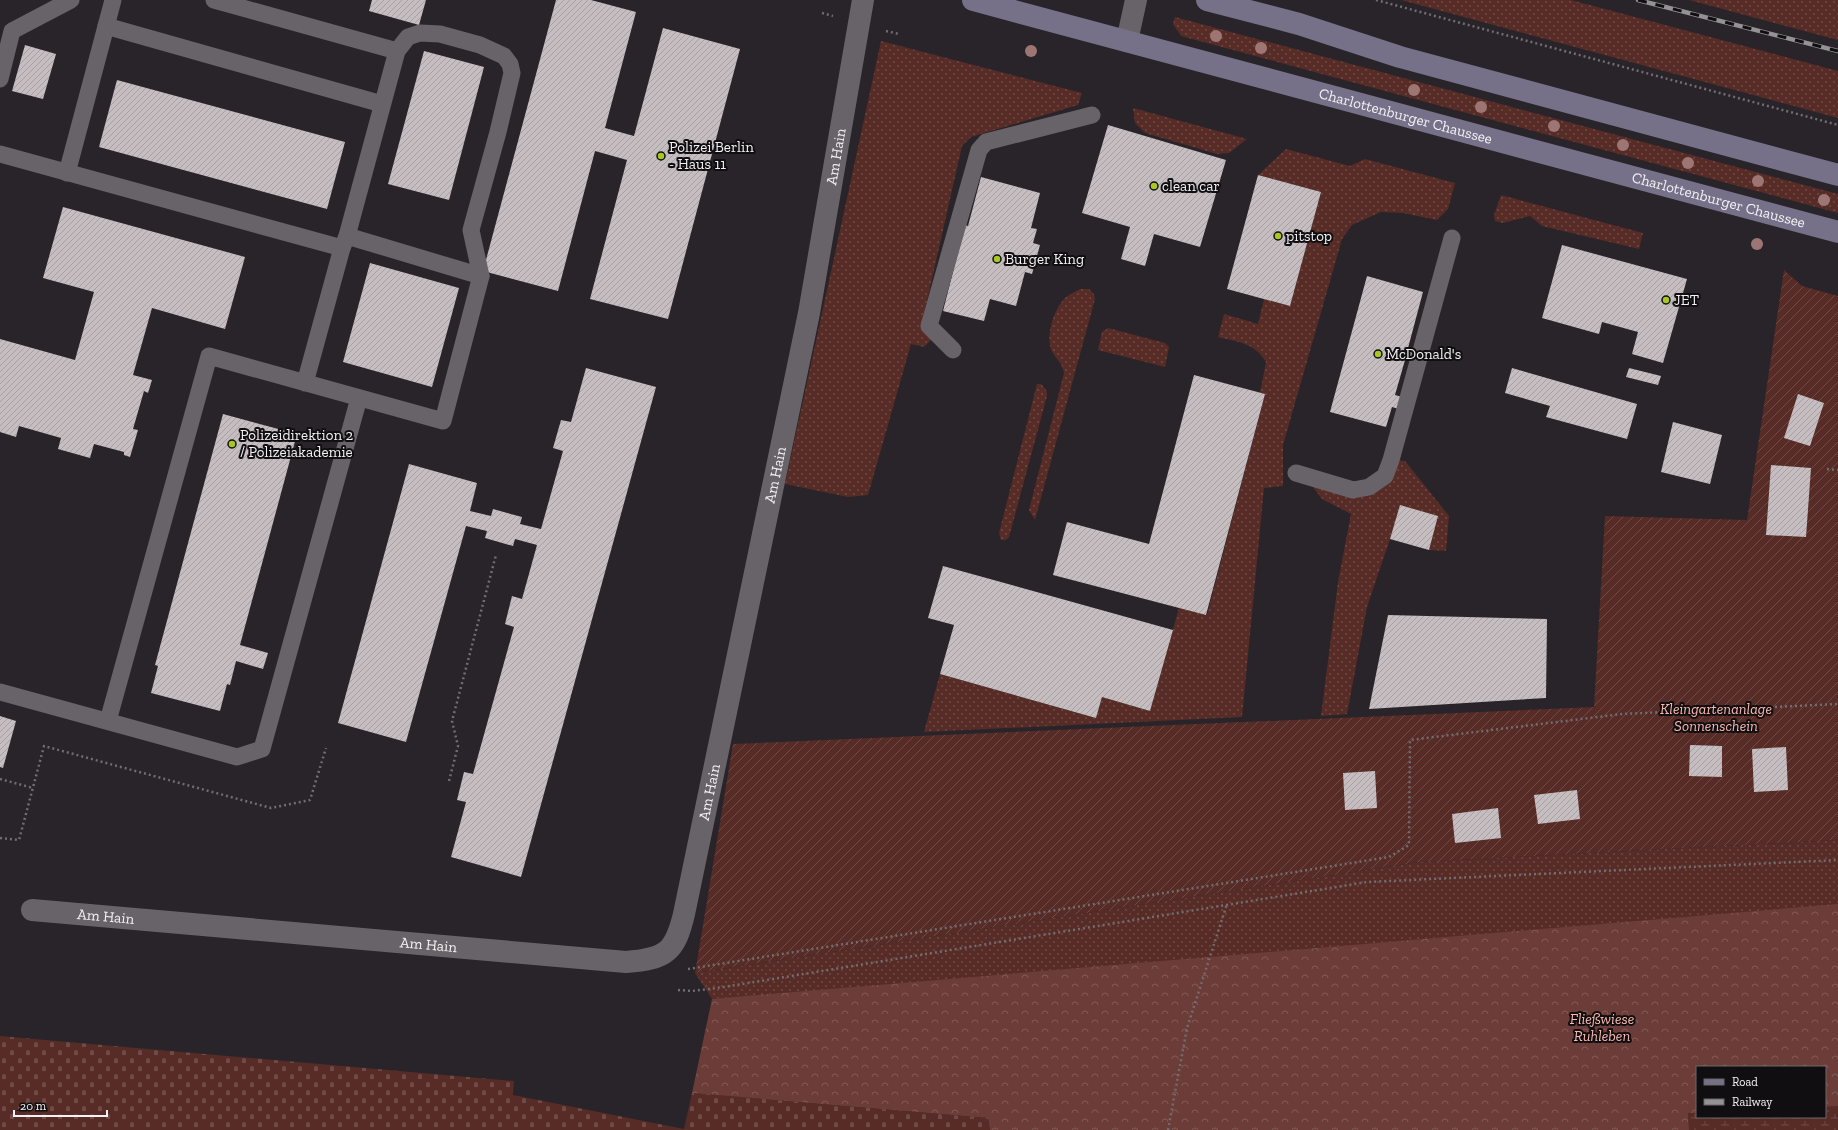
<svg xmlns="http://www.w3.org/2000/svg" width="1838" height="1130" font-family="'Zilla Slab',serif">
	<style>
		.grass { fill: url(#grass-dots); fill-rule: evenodd }
		.forest { fill: url(#forest-crowns) }
		.wetland { fill: url(#wetland-marsh) }
		.cemetery { fill: url(#cemetery-stones) }
		.garden { fill: url(#garden-furrows) }
		.building { fill: url(#building-hatch) }
		.lines { fill: none; stroke-linecap: round; stroke-linejoin: round }
		.path { stroke: #716d71; stroke-width: 2.5; stroke-dasharray: 2 3; stroke-linecap: butt }
		.service { stroke: #686368; stroke-width: 17 }
		.minor { stroke: #686368; stroke-width: 22 }
		.secondary { stroke: #777089; stroke-width: 22 }
		.rail-casing { stroke: #959296; stroke-width: 4.5 }
		.rail { stroke: #100e10; stroke-width: 3; stroke-dasharray: 9; stroke-linecap: butt }
		.tree { fill: #9d7674 }
		.poi-dot { fill: #a6c820; stroke: #100e10; stroke-width: 1.5 }
		.labels { text-anchor: middle; dominant-baseline: central; stroke-width: 4; stroke-linejoin: round; paint-order: stroke }
		.street-label { font-size: 15px; fill: #f4f1f4; stroke: #100e10 }
		.poi-label { font-size: 15px; fill: #f4f1f4; stroke: #100e10; text-anchor: start }
		.park-label { font-size: 15px; font-style: italic; fill: #fdbab2; stroke: #100e10 }
	</style>
	<defs>
		<pattern id="grass-dots" width="8" height="8" patternUnits="userSpaceOnUse"><rect width="8" height="8" fill="#572b26"/><path d="M2 2h.1M6 6h.1" fill="none" stroke="#704a46" stroke-width="1.8" stroke-linecap="round"/></pattern>
		<pattern id="forest-crowns" width="20" height="18" patternUnits="userSpaceOnUse"><rect width="20" height="18" fill="#6c3d38"/><path d="M2 6a3 3 0 1 1 6 0M12 15a3 3 0 1 1 6 0" fill="none" stroke="#825a55"/></pattern>
		<pattern id="wetland-marsh" width="20" height="14" patternUnits="userSpaceOnUse"><rect width="20" height="14" fill="#572b26"/><path d="M1 5h8M5 5V1M11 12h8M15 12V8" fill="none" stroke="#704a46"/></pattern>
		<pattern id="cemetery-stones" width="16" height="16" patternUnits="userSpaceOnUse"><rect width="16" height="16" fill="#572b26"/><path d="M2 7V4a2 2 0 0 1 4 0v3zM10 15v-3a2 2 0 0 1 4 0v3z" fill="#704a46"/></pattern>
		<pattern id="garden-furrows" width="10" height="10" patternUnits="userSpaceOnUse"><rect width="10" height="10" fill="#572b26"/><path d="M-1 1l2-2M0 10L10 0M9 11l2-2" fill="none" stroke="#704a46"/></pattern>
		<pattern id="building-hatch" width="6" height="6" patternUnits="userSpaceOnUse"><rect width="6" height="6" fill="#c5bdbf"/><path d="M-1 1l2-2M0 6l6-6M5 7l2-2" fill="none" stroke="#a6a0a2"/></pattern>
	</defs>
	<rect width="100%" height="100%" fill="#282429"/>
	<g class="grass">
		<path d="M 1401,0 L 1571,0 L 1838,71 L 1838,118 Z"/>
		<path d="M 1689,0 L 1838,0 L 1838,40 Z"/>
		<path d="M 1175,17 L 1838,194 L 1838,213 L 1181,36 L 1173,24 Z"/>
		<path d="M 881,41 L 1082,93 L 1078,105 L 971,137 L 962,146 L 922,323 L 933,338 L 924,347 L 911,344 L 868,495 L 848,497 L 785,484 Z"/>
		<path d="M 1133,108 L 1247,139 L 1229,153 L 1217,154 L 1145,133 L 1135,123 Z"/>
		<path d="M 1286,149 L 1350,166 L 1365,159 L 1455,183 L 1448,209 L 1437,220 L 1403,213 L 1381,212 L 1352,225 L 1342,239 L 1283,445 L 1283,486 L 1264,488 L 1242,717 L 924,732 L 940,674 L 1096,718 L 1102,697 L 1150,711 L 1179,608 L 1207,615 L 1265,394 L 1260,393 L 1266,362 C 1255,343 1238,342 1218,337 L 1224,314 L 1258,324 L 1264,299 L 1290,306 L 1321,192 L 1258,175 Z"/>
		<path d="M 1501,195 L 1643,233 L 1639,249 L 1542,226 L 1530,216 L 1503,223 L 1495,221 L 1494,215 Z"/>
		<path d="M 1080,289 L 1089,289 L 1094,294 L 1095,299 L 1035,520 L 1029,510 L 1064,373 C 1062,361 1054,358 1051,349 C 1046,334 1054,308 1066,297 C 1070,294 1075,292 1080,289 Z"/>
		<path d="M 1108,328 L 1165,343 L 1169,347 L 1165,367 L 1098,350 L 1102,332 Z"/>
		<path d="M 1037,384 L 1041,384 C 1045,388 1047,390 1047,396 L 1009,537 L 1006,540 L 1001,540 L 999,533 Z"/>
		<path d="M 1396,460 L 1405,461 L 1449,516 L 1446,551 L 1429,550 L 1438,516 L 1400,506 L 1390,539 L 1367,607 L 1347,714 L 1321,716 L 1338,582 L 1351,514 L 1322,499 L 1307,479 L 1346,494 Z"/>
		<path d="M 1838,840 L 1838,1130 L 990,1130 L 988,1118 L 694,1094 L 727,998 L 712,999 L 695,973 L 1419,862 ZM 1697,1067 L 1825,1067 L 1825,1117 L 1697,1117 Z"/>
	</g>
	<path class="forest" d="M 1838,904 L 1838,1106 L 1825,1107 L 1825,1067 L 1697,1067 L 1697,1113 L 1688,1113 L 1689,1130 L 990,1130 L 988,1118 L 692,1093 L 712,999 Z"/>
	<path class="wetland" d="M 1838,1106 L 1838,1130 L 1689,1130 L 1688,1113 L 1697,1113 L 1697,1117 L 1825,1117 L 1825,1107 Z"/>
	<path class="cemetery" d="M 0,1036 L 514,1081 L 513,1095 L 684,1129 L 692,1093 L 988,1118 L 990,1130 L 0,1130 Z"/>
	<path class="garden" d="M 1784,270 L 1802,286 L 1838,296 L 1838,840 L 1419,862 L 695,973 L 733,744 L 1594,707 L 1605,516 L 1747,520 Z"/>
	<g class="building">
		<path d="M 372,0 L 426,0 L 419,25 L 369,11 Z"/>
		<path d="M 556,0 L 591,0 L 636,12 L 605,128 L 634,136 L 663,28 L 740,49 L 668,319 L 590,299 L 627,160 L 595,151 L 558,291 L 483,271 Z"/>
		<path d="M 25,45 L 56,54 L 43,99 L 12,91 Z"/>
		<path d="M 424,51 L 484,67 L 449,200 L 388,184 Z"/>
		<path d="M 117,80 L 345,142 L 327,209 L 99,147 Z"/>
		<path d="M 1108,125 L 1226,160 L 1200,247 L 1154,234 L 1145,266 L 1121,259 L 1130,227 L 1082,213 Z"/>
		<path d="M 1258,175 L 1321,192 L 1290,306 L 1227,289 Z"/>
		<path d="M 981,177 L 1040,193 L 1031,228 L 1037,229 L 1033,243 L 1040,245 L 1032,274 L 1025,272 L 1016,306 L 990,299 L 984,321 L 943,311 L 965,225 L 968,226 Z"/>
		<path d="M 63,207 L 245,257 L 225,329 L 152,308 L 133,375 L 152,380 L 148,393 L 144,391 L 133,429 L 138,430 L 130,457 L 124,455 L 124,452 L 94,444 L 90,458 L 58,449 L 61,438 L 19,426 L 16,437 L 0,432 L 0,339 L 75,360 L 94,292 L 43,278 Z"/>
		<path d="M 1562,245 L 1687,279 L 1663,363 L 1632,354 L 1638,332 L 1602,322 L 1599,334 L 1542,318 Z"/>
		<path d="M 370,263 L 459,288 L 432,387 L 343,362 Z"/>
		<path d="M 1367,276 L 1423,292 L 1408,348 L 1419,351 L 1415,363 L 1405,360 L 1395,395 L 1406,398 L 1402,410 L 1392,407 L 1386,427 L 1330,412 Z"/>
		<path d="M 586,368 L 656,387 L 521,877 L 451,857 L 466,802 L 457,800 L 464,772 L 473,774 L 514,627 L 505,624 L 512,596 L 522,599 L 537,545 L 515,539 L 513,546 L 485,538 L 487,531 L 466,526 L 406,742 L 338,723 L 409,464 L 477,483 L 470,511 L 491,516 L 493,509 L 522,517 L 520,524 L 541,529 L 563,451 L 553,448 L 561,420 L 571,422 Z"/>
		<path d="M 1512,368 L 1637,404 L 1627,439 L 1546,417 L 1550,406 L 1505,393 Z"/>
		<path d="M 1629,368 L 1661,376 L 1658,385 L 1626,377 Z"/>
		<path d="M 1194,375 L 1265,394 L 1206,615 L 1053,575 L 1067,522 L 1149,544 Z"/>
		<path d="M 1798,394 L 1824,403 L 1810,446 L 1784,438 Z"/>
		<path d="M 223,414 L 297,434 L 240,645 L 268,653 L 263,669 L 236,661 L 230,685 L 227,684 L 220,711 L 151,693 L 158,666 L 155,665 Z"/>
		<path d="M 1673,422 L 1722,435 L 1710,484 L 1661,472 Z"/>
		<path d="M 1771,465 L 1811,468 L 1806,537 L 1766,535 Z"/>
		<path d="M 1400,505 L 1438,516 L 1429,550 L 1390,539 Z"/>
		<path d="M 943,566 L 1173,630 L 1150,711 L 1102,697 L 1096,718 L 940,674 L 954,625 L 928,618 Z"/>
		<path d="M 1388,615 L 1547,619 L 1546,698 L 1369,709 Z"/>
		<path d="M 0,716 L 16,721 L 3,768 L 0,767 Z"/>
		<path d="M 1690,745 L 1722,746 L 1722,777 L 1689,776 Z"/>
		<path d="M 1786,747 L 1788,790 L 1754,792 L 1752,749 Z"/>
		<path d="M 1375,771 L 1377,808 L 1345,810 L 1343,773 Z"/>
		<path d="M 1577,790 L 1580,819 L 1538,824 L 1534,795 Z"/>
		<path d="M 1498,808 L 1501,838 L 1455,843 L 1452,814 Z"/>
	</g>
	<g class="lines">
		<g class="path">
			<path d="M 1376,0 L 1838,125"/>
			<path d="M 822,13 L 833,16"/>
			<path d="M 886,31 L 899,34"/>
			<path d="M 1827,469 L 1838,470"/>
			<path d="M 0,779 L 33,788"/>
			<path d="M 449,781 L 458,746 L 452,721 L 496,555"/>
			<path d="M 0,838 L 19,840 L 44,746 L 271,808 L 310,800 L 326,748"/>
			<path d="M 688,969 L 1389,857 L 1409,845 L 1410,740 L 1622,714 L 1838,704"/>
			<path d="M 678,990 L 692,991 L 724,987 L 1367,882 L 1838,860"/>
			<path d="M 1168,1130 L 1187,1028 L 1227,904"/>
		</g>
		<g class="service">
			<path d="M 214,0 L 397,51"/>
			<path d="M 106,26 L 382,104"/>
			<path d="M 0,79 L 12,31 L 71,0"/>
			<path d="M 0,154 L 342,248"/>
			<path d="M 67,173 L 113,0"/>
			<path d="M 347,236 L 481,276"/>
			<path d="M 953,350 L 929,326 L 979,150 L 986,142 L 1092,115"/>
			<path d="M 1296,473 L 1353,490 L 1369,487 L 1385,476 L 1391,460 L 1452,238"/>
			<path d="M 0,692 L 237,757 L 262,749 L 359,398"/>
			<path d="M 108,721 L 209,356 L 443,421 L 481,276 L 471,230 L 498,132 L 512,73 L 510,64 L 504,56 L 480,45 L 440,34 L 420,33 L 408,37 L 397,51 L 347,236 L 342,248 L 305,383"/>
		</g>
		<g class="minor">
			<path d="M 1127,41 L 1136,0"/>
			<path id="s1" d="M 32,910 L 626,962 C 666,959 675,952 684,914 L 809,313 L 863,0"/>
		</g>
		<g class="secondary">
			<path id="s2" d="M 973,0 L 1838,232"/>
			<path d="M 1207,0 L 1299,24 L 1400,57 L 1838,175"/>
		</g>
		<g class="rail-casing">
			<path id="rail" d="M 1638,0 L 1838,51"/>
		</g>
		<use href="#rail" class="rail"/>
	</g>
	<g class="tree">
		<circle cx="1216" cy="36" r="6"/>
		<circle cx="1261" cy="48" r="6"/>
		<circle cx="1031" cy="51" r="6"/>
		<circle cx="1414" cy="90" r="6"/>
		<circle cx="1481" cy="107" r="6"/>
		<circle cx="1554" cy="126" r="6"/>
		<circle cx="1623" cy="145" r="6"/>
		<circle cx="1688" cy="163" r="6"/>
		<circle cx="1758" cy="181" r="6"/>
		<circle cx="1824" cy="200" r="6"/>
		<circle cx="1757" cy="244" r="6"/>
	</g>
	<g class="poi-dot">
		<circle cx="661" cy="156" r="4"/>
		<circle cx="1154" cy="186" r="4"/>
		<circle cx="1278" cy="236" r="4"/>
		<circle cx="997" cy="259" r="4"/>
		<circle cx="1666" cy="300" r="4"/>
		<circle cx="1378" cy="354" r="4"/>
		<circle cx="232" cy="444" r="4"/>
	</g>
	<g class="labels">
		<g class="street-label">
			<text stroke="none"><textPath href="#s2" startOffset="448">Charlottenburger Chaussee</textPath></text>
			<text stroke="none"><textPath href="#s1" startOffset="1453">Am Hain</textPath></text>
			<text stroke="none"><textPath href="#s2" startOffset="772">Charlottenburger Chaussee</textPath></text>
			<text stroke="none"><textPath href="#s1" startOffset="1129">Am Hain</textPath></text>
			<text stroke="none"><textPath href="#s1" startOffset="805">Am Hain</textPath></text>
			<text stroke="none"><textPath href="#s1" startOffset="74">Am Hain</textPath></text>
			<text stroke="none"><textPath href="#s1" startOffset="398">Am Hain</textPath></text>
		</g>
		<g class="poi-label">
			<text x="669" y="147">Polizei Berlin<tspan x="669" dy="17">- Haus 11</tspan></text>
			<text x="1162" y="186">clean car</text>
			<text x="1286" y="236">pitstop</text>
			<text x="1005" y="259">Burger King</text>
			<text x="1674" y="300">JET</text>
			<text x="1386" y="354">McDonald's</text>
			<text x="240" y="435">Polizeidirektion 2<tspan x="240" dy="17">/ Polizeiakademie</tspan></text>
		</g>
		<g class="park-label">
			<text x="1716" y="709">Kleingartenanlage<tspan x="1716" dy="17">Sonnenschein</tspan></text>
			<text x="1602" y="1019">Fließwiese<tspan x="1602" dy="17">Ruhleben</tspan></text>
		</g>
	</g>
	<rect x="1696" y="1066" width="130" height="52" fill="#100e10" stroke="#6b696b"/>
	<rect x="1704" y="1079" width="20" height="6" fill="#777089" stroke="#6b696b"/>
	<text x="1732" y="1086" font-size="12" fill="#f4f1f4">Road</text>
	<rect x="1704" y="1099" width="20" height="6" fill="#959296" stroke="#6b696b"/>
	<text x="1732" y="1106" font-size="12" fill="#f4f1f4">Railway</text>
	<path d="M14 1110v6h93v-6" fill="none" stroke="#f4f1f4" stroke-width="2"/>
	<text x="20" y="1110" font-size="12" fill="#f4f1f4" stroke="#100e10" stroke-width="3" paint-order="stroke">20 m</text>
</svg>
